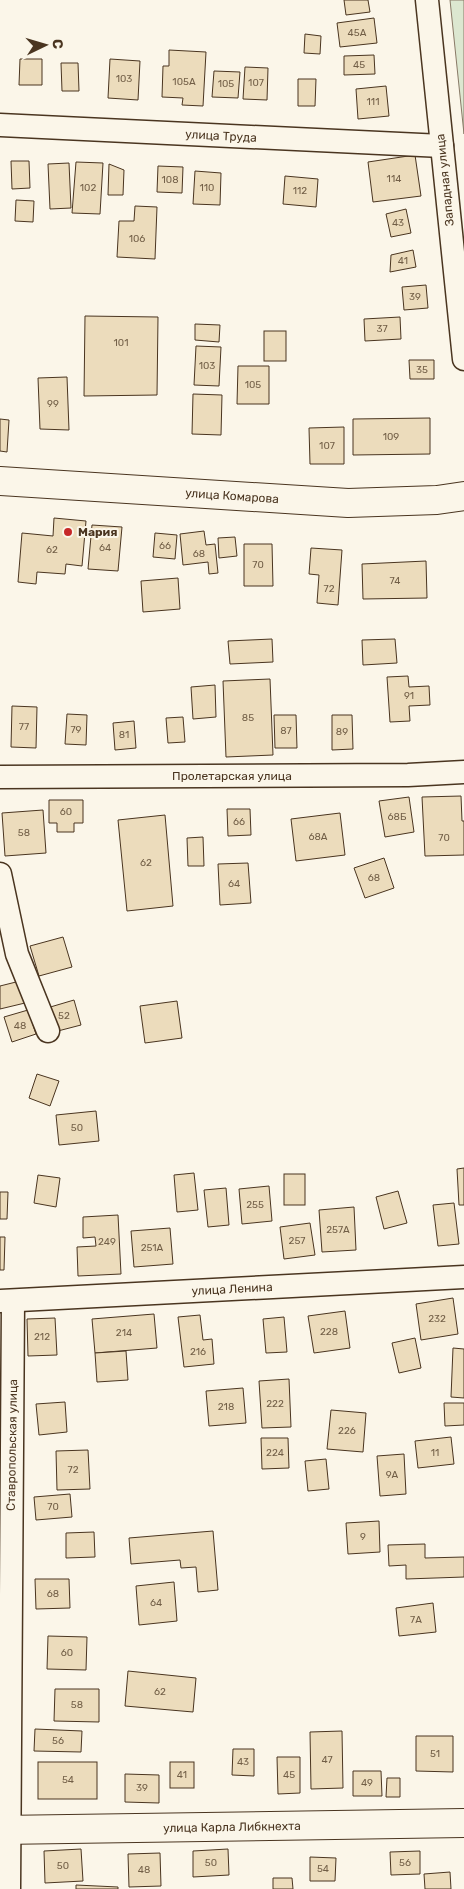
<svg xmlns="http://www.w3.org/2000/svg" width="464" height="1889" font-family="Rubik,sans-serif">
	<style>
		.green { fill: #dce7d0; stroke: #887966 }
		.building { fill: #ecdcbc; stroke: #4a3520 }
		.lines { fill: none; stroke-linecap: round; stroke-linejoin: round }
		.minor-casing { stroke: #4a3520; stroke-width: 25 }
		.major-casing { stroke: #4a3520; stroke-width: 30 }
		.minor { stroke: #fbf6e9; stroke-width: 22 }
		.major { stroke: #fbf6e9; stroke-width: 28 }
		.poi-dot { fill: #c62828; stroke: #fbf6e9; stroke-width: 2 }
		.labels { text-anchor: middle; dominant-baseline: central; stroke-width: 4; stroke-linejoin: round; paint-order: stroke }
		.number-label { font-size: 10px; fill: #725f47 }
		.street-label { font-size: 12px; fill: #4a3520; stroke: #fbf6e9 }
		.poi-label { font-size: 12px; font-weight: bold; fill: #4a3520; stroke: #fbf6e9; text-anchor: start }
	</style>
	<rect width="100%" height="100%" fill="#fbf6e9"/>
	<path class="green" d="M 450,0 L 464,0 L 464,134 Z"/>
	<g class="building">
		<path d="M 344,0 L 368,0 L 370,12 L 346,15 Z"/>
		<path d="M 374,18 L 377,43 L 340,47 L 337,23 Z"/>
		<path d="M 305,34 L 321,36 L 320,54 L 304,53 Z"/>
		<path d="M 169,50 L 206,52 L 203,106 L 182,105 L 183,98 L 162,97 L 163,66 L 169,66 Z"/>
		<path d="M 374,55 L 375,74 L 344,75 L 344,56 Z"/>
		<path d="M 20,59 L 42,59 L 42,85 L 19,85 Z"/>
		<path d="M 110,59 L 140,61 L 138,100 L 108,98 Z"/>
		<path d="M 61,63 L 78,63 L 79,91 L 62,91 Z"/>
		<path d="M 245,67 L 268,68 L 267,100 L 243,99 Z"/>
		<path d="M 214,71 L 240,72 L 238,98 L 212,97 Z"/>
		<path d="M 298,79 L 316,79 L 315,106 L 298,106 Z"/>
		<path d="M 386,86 L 389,116 L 358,119 L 356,89 Z"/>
		<path d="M 415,155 L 421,196 L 373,202 L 368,162 Z"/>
		<path d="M 11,161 L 29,161 L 30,188 L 12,189 Z"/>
		<path d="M 76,162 L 103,163 L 100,214 L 72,213 Z"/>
		<path d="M 69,163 L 71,208 L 50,209 L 48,164 Z"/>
		<path d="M 109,164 L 124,170 L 123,195 L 108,195 Z"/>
		<path d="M 158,166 L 183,167 L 182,193 L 157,192 Z"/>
		<path d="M 195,171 L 221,173 L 220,205 L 193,204 Z"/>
		<path d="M 285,176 L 318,179 L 316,207 L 283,204 Z"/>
		<path d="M 16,200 L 34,201 L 33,222 L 15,221 Z"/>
		<path d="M 135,206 L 157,207 L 155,259 L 117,257 L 119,221 L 134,221 Z"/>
		<path d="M 406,209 L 411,233 L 391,237 L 386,214 Z"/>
		<path d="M 413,250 L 416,267 L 390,272 L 391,255 Z"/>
		<path d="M 426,285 L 428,308 L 404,310 L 402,287 Z"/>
		<path d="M 85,316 L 158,317 L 157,395 L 84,396 Z"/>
		<path d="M 400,317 L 401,339 L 365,341 L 364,319 Z"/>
		<path d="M 195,324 L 220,325 L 219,342 L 195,340 Z"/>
		<rect x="264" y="331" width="22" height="30"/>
		<path d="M 196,346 L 221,347 L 219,386 L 194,385 Z"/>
		<path d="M 409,360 L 434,360 L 434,379 L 410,379 Z"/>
		<path d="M 238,366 L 269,366 L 269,404 L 237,404 Z"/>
		<path d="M 67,377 L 69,430 L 40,429 L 38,378 Z"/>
		<path d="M 193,394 L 222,395 L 221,435 L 192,434 Z"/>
		<path d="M 430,418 L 430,454 L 353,455 L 353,419 Z"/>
		<path d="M 0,419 L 9,420 L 7,452 L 0,451 Z"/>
		<path d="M 344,427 L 344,464 L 310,464 L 309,428 Z"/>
		<path d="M 54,518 L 86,521 L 82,566 L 66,564 L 65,574 L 37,572 L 36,584 L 18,582 L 22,533 L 53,536 Z"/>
		<path d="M 92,525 L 122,527 L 118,571 L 88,569 Z"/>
		<path d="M 204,531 L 206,545 L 215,544 L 218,573 L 209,574 L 208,562 L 183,565 L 180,534 Z"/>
		<path d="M 155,533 L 177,535 L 175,559 L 153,557 Z"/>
		<path d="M 235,537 L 237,556 L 219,558 L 218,538 Z"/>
		<path d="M 244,544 L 272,544 L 273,586 L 244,586 Z"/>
		<path d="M 311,548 L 342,550 L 338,605 L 317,603 L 319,575 L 309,574 Z"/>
		<path d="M 426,561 L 427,598 L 363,599 L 362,564 Z"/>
		<path d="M 178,578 L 180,609 L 143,612 L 141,581 Z"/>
		<path d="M 272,639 L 273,662 L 230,664 L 228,641 Z"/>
		<path d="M 395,639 L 397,663 L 363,665 L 362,640 Z"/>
		<path d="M 408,676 L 409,687 L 429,686 L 430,705 L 409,706 L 410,721 L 390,722 L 387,677 Z"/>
		<path d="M 270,679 L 273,755 L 226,757 L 223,681 Z"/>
		<path d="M 215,685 L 216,717 L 193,719 L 191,687 Z"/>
		<path d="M 12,706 L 37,707 L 36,748 L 11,747 Z"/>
		<path d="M 67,714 L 87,715 L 86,745 L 65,744 Z"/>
		<path d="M 274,715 L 296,715 L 297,748 L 275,748 Z"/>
		<path d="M 332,715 L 352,715 L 353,749 L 332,750 Z"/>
		<path d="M 183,717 L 185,742 L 168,743 L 166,718 Z"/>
		<path d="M 134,721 L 136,748 L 115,750 L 113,723 Z"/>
		<path d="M 461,796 L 462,821 L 464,821 L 464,855 L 425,856 L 422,797 Z"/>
		<path d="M 409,797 L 414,832 L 385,837 L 379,801 Z"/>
		<path d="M 49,800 L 83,800 L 83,823 L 74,823 L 74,832 L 57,832 L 57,823 L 49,823 Z"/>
		<path d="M 227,809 L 250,809 L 251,835 L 228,836 Z"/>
		<path d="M 43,810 L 46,853 L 5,856 L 2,813 Z"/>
		<path d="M 340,813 L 345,855 L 296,861 L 291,819 Z"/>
		<path d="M 165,815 L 173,906 L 127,911 L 118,820 Z"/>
		<path d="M 203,837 L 204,866 L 188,866 L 187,838 Z"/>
		<path d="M 384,858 L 394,888 L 365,898 L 354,868 Z"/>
		<path d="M 248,863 L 251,903 L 220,905 L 218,864 Z"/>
		<path d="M 63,937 L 72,967 L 39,976 L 30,946 Z"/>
		<path d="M 20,981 L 25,1003 L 0,1009 L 0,986 Z"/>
		<path d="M 74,1000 L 81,1025 L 54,1032 L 47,1008 Z"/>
		<path d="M 177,1001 L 182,1038 L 145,1043 L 140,1006 Z"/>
		<path d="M 28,1010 L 36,1034 L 12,1042 L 4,1017 Z"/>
		<path d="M 37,1074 L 59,1081 L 50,1106 L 29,1098 Z"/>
		<path d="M 96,1111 L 99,1141 L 59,1145 L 56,1115 Z"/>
		<path d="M 464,1168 L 464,1205 L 459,1205 L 457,1169 Z"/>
		<path d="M 194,1173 L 198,1210 L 177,1212 L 174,1175 Z"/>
		<rect x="284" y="1174" width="21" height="31"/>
		<path d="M 38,1175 L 60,1178 L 56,1207 L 34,1203 Z"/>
		<path d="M 269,1186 L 272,1221 L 242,1224 L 239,1189 Z"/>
		<path d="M 226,1188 L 229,1225 L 208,1227 L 204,1190 Z"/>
		<path d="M 398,1191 L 407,1223 L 384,1229 L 376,1197 Z"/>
		<path d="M 0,1192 L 8,1192 L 7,1219 L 0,1219 Z"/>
		<path d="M 454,1203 L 459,1244 L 438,1246 L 433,1205 Z"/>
		<path d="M 354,1207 L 356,1250 L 322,1252 L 319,1210 Z"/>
		<path d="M 118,1215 L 121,1274 L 78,1276 L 77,1247 L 96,1246 L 95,1237 L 83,1238 L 83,1217 Z"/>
		<path d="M 310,1223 L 315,1255 L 284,1259 L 280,1227 Z"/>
		<path d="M 170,1228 L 173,1264 L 134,1267 L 131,1231 Z"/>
		<path d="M 0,1237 L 5,1237 L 4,1270 L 0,1270 Z"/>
		<path d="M 453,1298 L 458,1334 L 421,1340 L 416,1304 Z"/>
		<path d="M 345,1311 L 350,1348 L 314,1353 L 308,1316 Z"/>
		<path d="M 154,1314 L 157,1348 L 95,1353 L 92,1319 Z"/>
		<path d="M 200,1315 L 203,1340 L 212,1339 L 214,1364 L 184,1367 L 178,1317 Z"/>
		<path d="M 284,1317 L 287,1352 L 266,1353 L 263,1319 Z"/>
		<path d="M 55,1318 L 57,1355 L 28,1356 L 27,1319 Z"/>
		<path d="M 415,1338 L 421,1368 L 399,1373 L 392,1343 Z"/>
		<path d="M 453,1348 L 464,1349 L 464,1398 L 451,1397 Z"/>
		<path d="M 126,1351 L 128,1380 L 97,1382 L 95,1353 Z"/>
		<path d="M 289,1379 L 291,1427 L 262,1428 L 259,1381 Z"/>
		<path d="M 243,1388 L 246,1423 L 209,1426 L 206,1391 Z"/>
		<path d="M 65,1402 L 67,1432 L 39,1435 L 36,1404 Z"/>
		<path d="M 444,1403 L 464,1403 L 464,1425 L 445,1426 Z"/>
		<path d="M 331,1410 L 366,1413 L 363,1452 L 327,1449 Z"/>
		<path d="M 451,1437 L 454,1464 L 418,1468 L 415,1441 Z"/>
		<path d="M 261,1438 L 288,1438 L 289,1468 L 262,1469 Z"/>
		<path d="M 88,1450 L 90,1489 L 57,1490 L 56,1451 Z"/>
		<path d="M 404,1454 L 406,1494 L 380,1496 L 377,1456 Z"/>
		<path d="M 326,1459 L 329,1489 L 308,1491 L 305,1461 Z"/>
		<path d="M 70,1494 L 72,1517 L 36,1520 L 34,1497 Z"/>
		<path d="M 379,1521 L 380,1552 L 348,1554 L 346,1523 Z"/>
		<path d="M 213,1531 L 218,1590 L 198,1592 L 196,1567 L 181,1568 L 180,1560 L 131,1564 L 129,1538 Z"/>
		<path d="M 94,1532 L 95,1557 L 66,1558 L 66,1533 Z"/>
		<path d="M 425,1544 L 425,1558 L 464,1557 L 464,1577 L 406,1579 L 406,1565 L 389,1566 L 388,1545 Z"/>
		<path d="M 35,1579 L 69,1579 L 70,1608 L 36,1609 Z"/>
		<path d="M 174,1582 L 177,1621 L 139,1625 L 136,1586 Z"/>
		<path d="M 433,1603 L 436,1632 L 399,1636 L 396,1608 Z"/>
		<path d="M 48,1636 L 87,1637 L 86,1670 L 47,1669 Z"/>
		<path d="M 128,1671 L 196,1678 L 193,1712 L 125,1706 Z"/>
		<path d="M 55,1689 L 99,1689 L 99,1722 L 54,1721 Z"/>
		<path d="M 35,1729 L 82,1731 L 81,1752 L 34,1751 Z"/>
		<path d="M 342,1731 L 343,1788 L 311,1789 L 310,1732 Z"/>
		<path d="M 416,1736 L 453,1736 L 453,1772 L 416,1771 Z"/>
		<path d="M 233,1749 L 254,1749 L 254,1776 L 232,1775 Z"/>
		<path d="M 277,1757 L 300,1757 L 300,1793 L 278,1794 Z"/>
		<rect x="38" y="1762" width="59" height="37"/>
		<rect x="170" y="1762" width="24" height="26"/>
		<path d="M 353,1771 L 381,1771 L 382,1796 L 353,1796 Z"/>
		<path d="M 125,1774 L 159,1775 L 159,1803 L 125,1802 Z"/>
		<path d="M 387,1778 L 400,1778 L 400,1797 L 386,1797 Z"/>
		<path d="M 81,1849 L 83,1881 L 45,1883 L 44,1851 Z"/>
		<path d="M 228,1849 L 229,1875 L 193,1877 L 193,1851 Z"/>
		<path d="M 420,1851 L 420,1874 L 391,1875 L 390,1852 Z"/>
		<path d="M 160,1853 L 161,1886 L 129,1887 L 128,1854 Z"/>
		<path d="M 310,1857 L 336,1858 L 335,1881 L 310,1881 Z"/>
		<path d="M 450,1872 L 451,1889 L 425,1889 L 424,1874 Z"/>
		<path d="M 273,1878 L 292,1878 L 293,1889 L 273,1889 Z"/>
		<path d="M 76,1885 L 118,1887 L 118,1889 L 76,1889 Z"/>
	</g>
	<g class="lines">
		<g class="minor-casing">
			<g id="minor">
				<path d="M 427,0 L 464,359"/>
				<path d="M 0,125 L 442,146"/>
				<path d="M 0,777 L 408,775 L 464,772"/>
				<path d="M 0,874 L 17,954 L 48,1031"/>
				<path d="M 0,1301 L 464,1277"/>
				<path d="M 9,1889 L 13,1301"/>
			</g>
		</g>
		<g class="major-casing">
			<g id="major">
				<path d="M 0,481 L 348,503 L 437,500 L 464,496"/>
				<path d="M 0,1830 L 464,1823"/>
			</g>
		</g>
		<use href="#minor" class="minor"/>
		<use href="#major" class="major"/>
	</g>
	<circle class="poi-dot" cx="68" cy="532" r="5"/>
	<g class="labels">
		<g class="number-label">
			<text x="357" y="33">45А</text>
			<text x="359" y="65">45</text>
			<text x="124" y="79">103</text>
			<text x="184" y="82">105А</text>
			<text x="256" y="83">107</text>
			<text x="226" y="84">105</text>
			<text x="373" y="102">111</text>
			<text x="394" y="179">114</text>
			<text x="170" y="180">108</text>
			<text x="88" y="188">102</text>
			<text x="207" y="188">110</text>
			<text x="300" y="191">112</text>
			<text x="398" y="223">43</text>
			<text x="137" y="239">106</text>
			<text x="403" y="261">41</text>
			<text x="415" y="297">39</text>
			<text x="382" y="329">37</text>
			<text x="121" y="343">101</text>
			<text x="207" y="366">103</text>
			<text x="422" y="370">35</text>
			<text x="253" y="385">105</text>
			<text x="53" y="404">99</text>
			<text x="391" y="437">109</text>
			<text x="327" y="446">107</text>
			<text x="165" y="546">66</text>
			<text x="105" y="548">64</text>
			<text x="52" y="550">62</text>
			<text x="199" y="554">68</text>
			<text x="258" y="565">70</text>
			<text x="395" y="581">74</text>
			<text x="329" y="589">72</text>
			<text x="409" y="696">91</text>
			<text x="248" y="718">85</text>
			<text x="24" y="727">77</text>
			<text x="76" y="730">79</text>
			<text x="286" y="731">87</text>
			<text x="342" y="732">89</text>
			<text x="124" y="735">81</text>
			<text x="66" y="812">60</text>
			<text x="397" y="817">68Б</text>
			<text x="239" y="822">66</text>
			<text x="24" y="833">58</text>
			<text x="318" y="837">68А</text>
			<text x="444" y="838">70</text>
			<text x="146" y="863">62</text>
			<text x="374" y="878">68</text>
			<text x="234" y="884">64</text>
			<text x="64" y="1016">52</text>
			<text x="20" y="1026">48</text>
			<text x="77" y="1128">50</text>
			<text x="255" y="1205">255</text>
			<text x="338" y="1230">257А</text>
			<text x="297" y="1241">257</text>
			<text x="107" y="1242">249</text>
			<text x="152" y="1248">251А</text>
			<text x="437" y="1319">232</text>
			<text x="329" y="1332">228</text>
			<text x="124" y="1333">214</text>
			<text x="42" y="1337">212</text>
			<text x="198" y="1352">216</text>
			<text x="275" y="1404">222</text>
			<text x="226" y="1407">218</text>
			<text x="347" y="1431">226</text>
			<text x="275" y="1453">224</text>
			<text x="435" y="1453">11</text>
			<text x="73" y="1470">72</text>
			<text x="392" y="1475">9А</text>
			<text x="53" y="1507">70</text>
			<text x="363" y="1537">9</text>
			<text x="53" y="1594">68</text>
			<text x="156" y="1603">64</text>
			<text x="416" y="1620">7А</text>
			<text x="67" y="1653">60</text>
			<text x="160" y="1692">62</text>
			<text x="77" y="1705">58</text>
			<text x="58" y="1741">56</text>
			<text x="435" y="1754">51</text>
			<text x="327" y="1760">47</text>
			<text x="243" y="1762">43</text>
			<text x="182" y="1775">41</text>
			<text x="289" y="1775">45</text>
			<text x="68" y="1780">54</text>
			<text x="367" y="1783">49</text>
			<text x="142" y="1788">39</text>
			<text x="211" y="1863">50</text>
			<text x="405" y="1863">56</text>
			<text x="63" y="1866">50</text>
			<text x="323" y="1869">54</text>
			<text x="144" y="1870">48</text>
		</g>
		<g class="street-label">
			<text transform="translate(221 136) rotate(3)">улица Труда</text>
			<text transform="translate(445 180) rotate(-96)">Западная улица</text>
			<text transform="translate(232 496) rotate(4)">улица Комарова</text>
			<text x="232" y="776">Пролетарская улица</text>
			<text transform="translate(232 1289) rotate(-3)">улица Ленина</text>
			<text transform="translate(12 1445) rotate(-89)">Ставропольская улица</text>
			<text transform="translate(232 1827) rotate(-1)">улица Карла Либкнехта</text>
		</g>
		<g class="poi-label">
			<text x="78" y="532">Мария</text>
		</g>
	</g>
	<g transform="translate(45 45) rotate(85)" stroke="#fbf6e9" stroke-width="4" paint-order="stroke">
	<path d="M0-4L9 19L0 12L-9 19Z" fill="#4a3520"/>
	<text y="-8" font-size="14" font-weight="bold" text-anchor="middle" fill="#4a3520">С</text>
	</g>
</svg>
